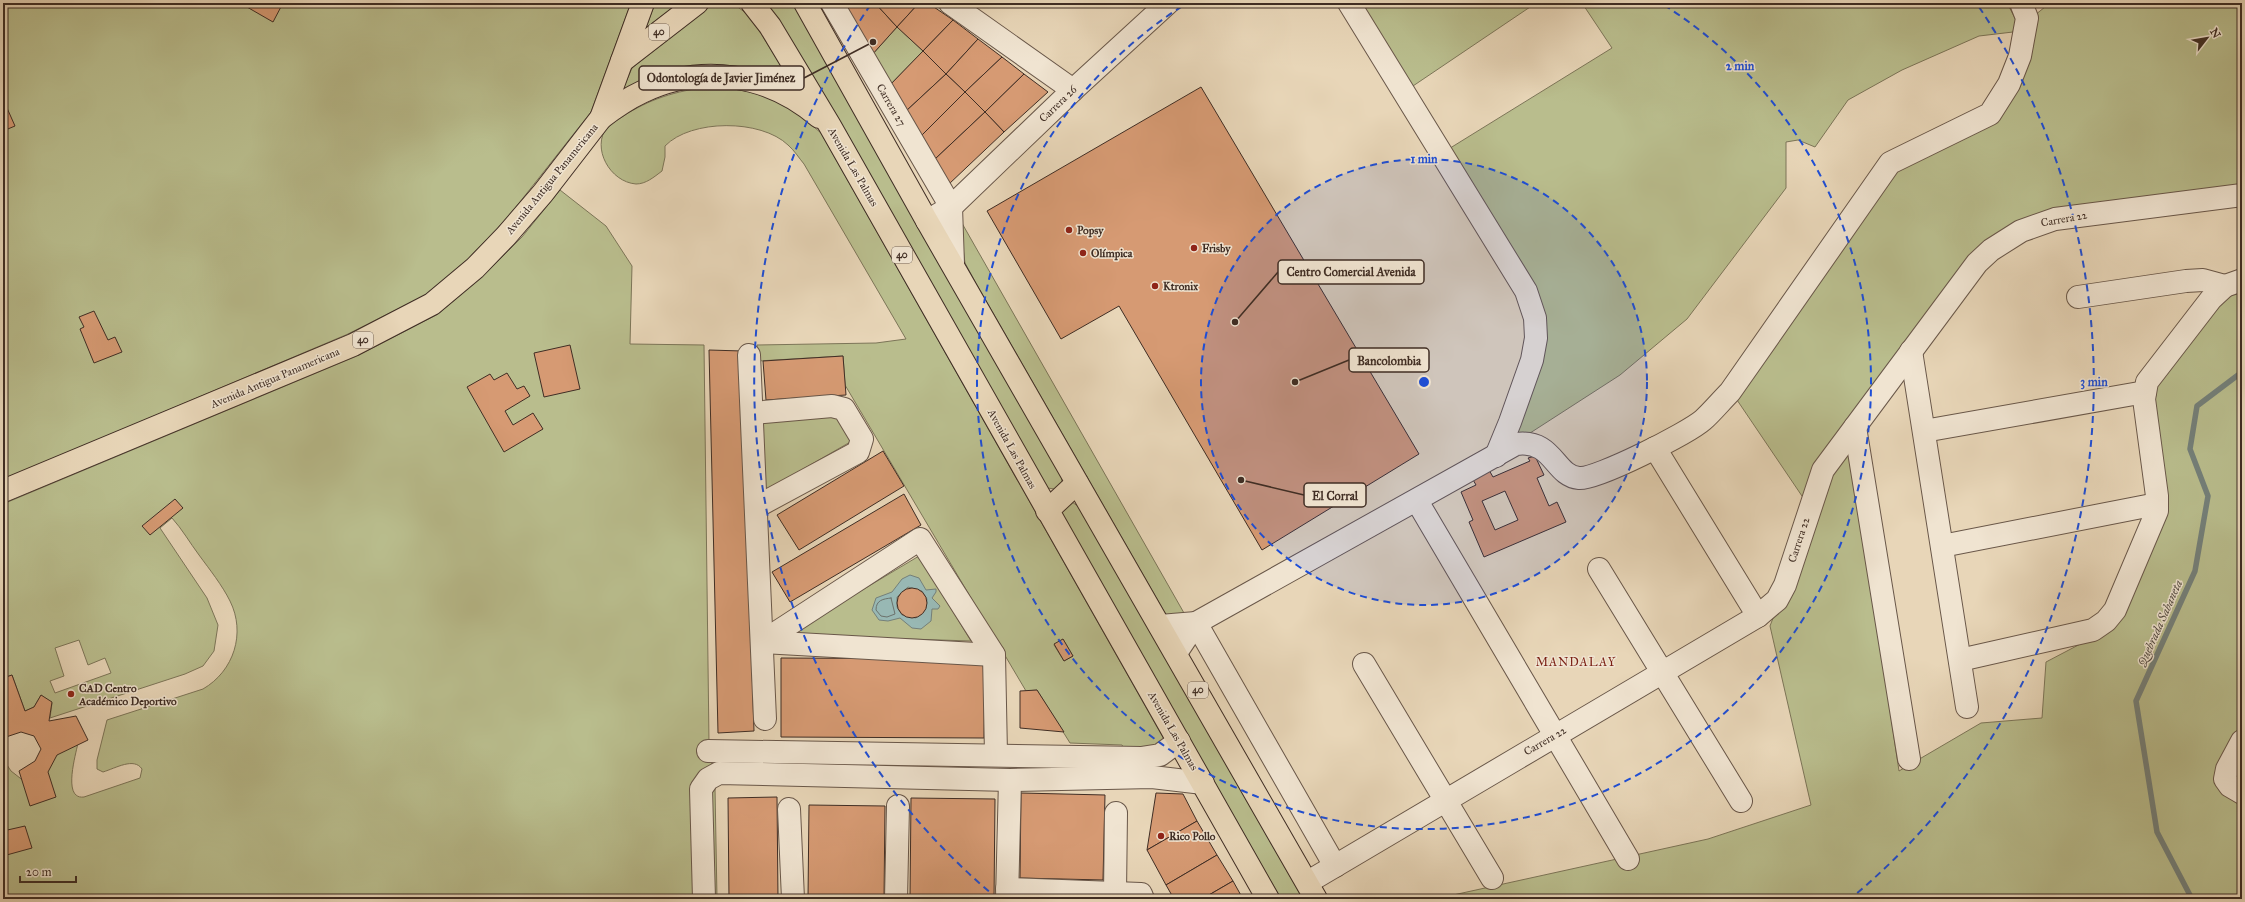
<svg xmlns="http://www.w3.org/2000/svg" width="2245" height="902" font-family="'IM FELL Great Primer',serif">
	<style>
		.green { fill: #b9bd8d; stroke: #7c7558; fill-rule: evenodd }
		.water { fill: #98b8b4; stroke: #74807a; fill-rule: evenodd }
		.lines { fill: none; stroke-linecap: round; stroke-linejoin: round }
		.shore { stroke: #6c726c; stroke-width: 1 }
		.stream { stroke: #74807a; stroke-width: 5.5 }
		.building { fill: #d69a73; stroke: #3f2d24; fill-rule: evenodd }
		.minor-casing { stroke: #695749; stroke-width: 24 }
		.major-casing { stroke: #3f2d24; stroke-width: 24 }
		.minor { stroke: #f0e4d1; stroke-width: 22 }
		.major { stroke: #e8d6b8; stroke-width: 22 }
		.ring { fill: none; stroke: #1d4ed8; stroke-width: 2; stroke-dasharray: 7 5 }
		.poi-dot { fill: #8f2418; stroke: #f0e4d1; stroke-width: 1.5 }
		.labels { text-anchor: middle; dominant-baseline: central; stroke-width: 3; stroke-linejoin: round; paint-order: stroke }
		.shield { fill: #f0e4d1; stroke: #746458; stroke-width: 1 }
		.shield-label { font-size: 10px; font-weight: bold; fill: #3f2d24 }
		.street-label { font-size: 11px; fill: #3f2d24; stroke: #f0e4d1 }
		.poi-label { font-size: 11px; font-weight: bold; fill: #3f2d24; stroke: #f0e4d1; text-anchor: start }
		.water-label { font-size: 12px; font-style: italic; fill: #514941; stroke: #f0e4d1 }
		.neighbourhood-label { font-size: 12px; letter-spacing: 1px; fill: #7a1f14; stroke: #f0e4d1 }
		.centre { fill: #1d4ed8; stroke: #f0e4d1; stroke-width: 2 }
		.ring-label { font-size: 12px; text-anchor: middle; font-weight: bold; fill: #1d4ed8; stroke: #f0e4d1; stroke-width: 3; stroke-linejoin: round; paint-order: stroke }
		.leader { fill: none; stroke: #3f2d24; stroke-width: 1.5 }
		.callout-dot { fill: #3f2d24; stroke: #f0e4d1; stroke-width: 1.5 }
		.callout { fill: #f0e4d1; stroke: #3f2d24; stroke-width: 1.5 }
		.callout-label { font-size: 12px; text-anchor: middle; font-weight: bold; fill: #3f2d24 }
	</style>
	<rect width="100%" height="100%" fill="#e8d6b8"/>
	<filter id="stains"><feTurbulence type="fractalNoise" baseFrequency=".005" numOctaves="4"/><feColorMatrix values="0 0 0 0 .2 0 0 0 0 .09 0 0 0 0 .02 0 0 0 .5 -.17"/></filter>
	<radialGradient id="worn" r=".72"><stop offset=".6" stop-color="#630" stop-opacity="0"/><stop offset="1" stop-color="#630" stop-opacity=".3"/></radialGradient>
	<g class="green">
		<path d="M 3,3 L 631,3 L 591,112 L 508,217 L 467,260 L 426,295 L 348,334 L 3,480 Z"/>
		<path d="M 655,3 L 679,3 L 646,28 Z"/>
		<path d="M 767,3 L 793,3 L 1061,475 L 1062,482 L 1055,489 L 1047,488 L 776,17 Z"/>
		<path d="M 1358,3 L 1536,3 L 1410,88 Z"/>
		<path d="M 1582,3 L 2007,3 L 2016,20 L 2013,32 L 1979,36 L 1902,70 L 1848,100 L 1815,147 L 1798,140 L 1786,142 L 1786,188 L 1687,319 L 1620,375 L 1527,435 L 1514,437 L 1543,340 L 1447,150 L 1612,48 Z"/>
		<path d="M 2050,3 L 2242,3 L 2242,187 L 2013,226 L 1804,499 L 1735,397 L 1895,167 L 1997,116 L 2030,19 Z"/>
		<path d="M 713,4 L 735,5 L 750,16 L 793,85 C 777,78 761,69 744,67 C 701,61 661,70 623,89 L 632,68 Z"/>
		<path d="M 897,27 L 923,51 L 889,86 L 871,56 Z"/>
		<path d="M 708,87 C 759,89 782,99 821,133 L 1165,741 L 1155,749 L 1126,751 L 1122,745 L 1070,743 L 1037,690 L 1026,691 L 845,385 L 843,356 L 758,361 L 757,345 L 876,343 L 906,339 L 804,164 C 799,158 794,150 788,145 C 761,119 691,119 665,146 L 665,157 L 662,171 C 654,177 646,184 636,184 C 610,182 591,148 607,127 C 611,123 618,120 622,117 C 649,99 676,91 708,87 ZM 1063,639 L 1073,656 L 1064,661 L 1054,645 Z"/>
		<path d="M 560,190 L 606,226 L 632,266 L 630,344 L 704,345 L 709,743 L 715,788 L 717,899 L 3,899 L 3,759 L 11,771 L 29,785 L 58,747 L 79,738 C 77,751 61,800 84,797 L 140,778 L 142,769 C 134,757 116,768 103,772 L 97,769 L 97,760 L 107,720 L 203,689 C 234,671 246,633 230,601 C 222,585 210,570 199,555 C 190,543 182,529 172,518 L 160,528 L 207,598 L 218,625 L 214,651 L 203,666 L 185,674 L 50,718 L 52,703 L 41,695 L 34,707 L 25,711 L 12,675 L 3,678 L 3,504 L 357,356 L 438,314 L 485,274 L 522,237 ZM 79,640 L 88,665 L 105,658 L 111,673 L 55,693 L 50,681 L 64,676 L 55,648 Z"/>
		<path d="M 959,218 L 1188,620 L 1169,620 L 977,285 L 965,263 Z"/>
		<path d="M 2242,289 L 2242,899 L 1435,899 L 1708,839 L 1811,805 L 1770,626 L 1828,474 L 1851,445 L 1899,771 L 1981,723 L 2042,718 L 2046,662 L 2107,630 L 2163,513 L 2152,385 L 2216,304 Z"/>
		<path d="M 837,413 L 852,441 L 763,492 L 761,421 Z"/>
		<path d="M 1072,502 L 1079,507 L 1303,899 L 1281,899 L 1062,515 L 1061,510 Z"/>
		<path d="M 919,556 L 971,641 L 787,635 Z"/>
	</g>
	<path class="water" d="M 910,575 L 919,578 L 926,590 L 936,589 L 936,592 L 932,598 L 940,606 L 938,609 L 932,609 L 931,621 L 921,629 L 912,628 L 900,618 L 888,621 L 879,620 L 872,610 L 876,598 L 892,592 L 902,579 ZM 908,587 L 922,591 L 927,599 L 926,608 L 916,618 L 902,615 L 897,607 L 897,597 Z"/>
	<g class="lines">
		<path class="shore" d="M 891,598 L 895,614 L 887,617 L 881,616 L 876,610 C 876,600 883,599 891,598 Z"/>
		<path class="stream" d="M 2192,899 L 2157,832 L 2136,701 L 2195,571 L 2208,496 L 2190,449 L 2197,406 L 2242,372"/>
	</g>
	<g class="building">
		<path d="M 240,3 L 283,3 L 273,22 Z"/>
		<path d="M 839,3 L 875,3 L 897,27 L 871,56 Z"/>
		<path d="M 875,3 L 919,3 L 897,27 Z"/>
		<path d="M 919,3 L 928,3 L 953,20 L 923,51 L 897,27 Z"/>
		<path d="M 953,20 L 978,39 L 946,74 L 923,51 Z"/>
		<path d="M 978,39 L 1002,57 L 965,92 L 946,74 Z"/>
		<path d="M 923,51 L 946,74 L 905,112 L 889,86 Z"/>
		<path d="M 1002,57 L 1024,74 L 985,112 L 965,92 Z"/>
		<path d="M 946,74 L 965,92 L 920,137 L 905,112 Z"/>
		<path d="M 1024,74 L 1048,92 L 1004,132 L 985,112 Z"/>
		<path d="M 1201,87 L 1419,454 L 1262,550 L 1119,306 L 1061,339 L 987,211 Z"/>
		<path d="M 965,92 L 985,112 L 934,160 L 920,137 Z"/>
		<path d="M 3,99 L 15,126 L 3,131 Z"/>
		<path d="M 985,112 L 1004,132 L 949,184 L 934,160 Z"/>
		<path d="M 94,311 L 108,340 L 115,337 L 122,352 L 94,363 L 80,329 L 84,327 L 79,317 Z"/>
		<path d="M 570,345 L 580,389 L 544,397 L 534,353 Z"/>
		<path d="M 709,350 L 742,351 L 754,731 L 718,733 Z"/>
		<path d="M 843,356 L 846,395 L 766,400 L 763,361 Z"/>
		<path d="M 507,373 L 517,389 L 524,386 L 530,396 L 505,411 L 513,425 L 533,413 L 543,429 L 504,452 L 467,387 L 490,374 L 494,380 Z"/>
		<path d="M 883,451 L 904,486 L 799,550 L 777,515 Z"/>
		<path d="M 1535,456 L 1544,475 L 1537,478 L 1549,506 L 1557,502 L 1566,522 L 1484,557 L 1469,522 L 1473,520 L 1461,492 L 1476,485 L 1472,478 L 1489,470 L 1493,477 L 1530,461 L 1528,458 ZM 1505,491 L 1518,520 L 1495,530 L 1482,501 Z"/>
		<path d="M 904,494 L 921,525 L 790,602 L 772,572 Z"/>
		<path d="M 175,499 L 183,508 L 150,535 L 142,526 Z"/>
		<circle cx="912" cy="603" r="15"/>
		<path d="M 1063,639 L 1073,656 L 1064,661 L 1054,644 Z"/>
		<path d="M 781,658 L 985,659 L 984,738 L 781,737 Z"/>
		<path d="M 12,675 L 25,711 L 34,707 L 41,695 L 52,702 L 49,721 L 76,716 L 88,740 L 57,755 L 48,772 L 56,797 L 30,806 L 19,771 L 35,761 L 41,749 L 34,736 L 21,732 L 3,738 L 3,678 Z"/>
		<path d="M 1037,690 L 1064,732 L 1020,728 L 1020,691 Z"/>
		<path d="M 1021,793 L 1105,795 L 1103,880 L 1020,878 Z"/>
		<path d="M 1156,793 L 1183,794 L 1197,821 L 1147,850 Z"/>
		<path d="M 777,797 L 778,899 L 729,899 L 728,798 Z"/>
		<path d="M 911,798 L 995,799 L 994,899 L 910,899 Z"/>
		<path d="M 809,805 L 885,806 L 884,899 L 808,899 Z"/>
		<path d="M 1197,821 L 1217,855 L 1166,885 L 1147,850 Z"/>
		<path d="M 25,826 L 32,848 L 3,856 L 3,831 Z"/>
		<path d="M 1217,855 L 1233,881 L 1202,899 L 1174,899 L 1166,885 Z"/>
		<path d="M 1233,881 L 1243,899 L 1202,899 Z"/>
	</g>
	<g class="lines">
		<g class="minor-casing">
			<g id="minor">
				<path d="M 832,3 L 951,207 L 953,264"/>
				<path d="M 950,3 L 1073,90"/>
				<path d="M 1349,3 L 1526,291 L 1535,318 L 1536,338 L 1532,360 L 1510,422 L 1496,456"/>
				<path d="M 927,221 L 951,207 L 1073,90 L 1168,3"/>
				<path d="M 2078,297 L 2186,281 L 2203,280 L 2225,286"/>
				<path d="M 1911,351 L 1967,707"/>
				<path d="M 749,355 L 765,719"/>
				<path d="M 752,413 L 832,406 L 844,409 L 862,439 L 858,452 L 756,507"/>
				<path d="M 1855,427 L 1909,759"/>
				<path d="M 1924,431 L 2145,392"/>
				<path d="M 1655,448 L 1758,616"/>
				<path d="M 1417,501 L 1628,859"/>
				<path d="M 1942,546 L 2157,504"/>
				<path d="M 1599,569 L 1741,801"/>
				<path d="M 1196,623 L 1335,866"/>
				<path d="M 1160,626 L 1196,623 L 1516,444 C 1554,439 1554,476 1579,478 C 1596,480 1688,433 1703,420 C 1712,412 1721,401 1730,392 L 1890,163 L 1990,114 L 2009,84 L 2020,56 L 2027,18 L 2021,3"/>
				<path d="M 762,642 L 920,539 L 994,655 L 996,754"/>
				<path d="M 762,642 L 994,655"/>
				<path d="M 1176,653 L 1196,623"/>
				<path d="M 1960,660 L 2093,630 L 2106,621 L 2115,610 L 2157,511 L 2157,496 L 2144,399 L 2147,382 L 2211,299 L 2225,286 L 2242,280"/>
				<path d="M 1364,664 L 1492,878"/>
				<path d="M 2242,741 L 2227,769 L 2225,779 L 2230,786 L 2242,793"/>
				<path d="M 708,751 L 1141,758 L 1160,755 L 1179,741"/>
				<path d="M 789,809 L 793,899"/>
				<path d="M 1308,882 L 1758,616 L 1777,600 L 1785,585 L 1823,470 L 1977,263 L 1991,250 L 2021,231 L 2055,219 L 2242,195"/>
				<path d="M 1007,889 L 1141,894 L 1143,899"/>
				<path d="M 1115,893 L 1116,813"/>
				<path d="M 704,899 L 701,789 L 708,779 L 719,773 L 1010,780 L 1152,777 L 1203,783"/>
				<path d="M 896,899 L 898,806"/>
				<path d="M 1007,899 L 1010,780"/>
			</g>
		</g>
		<g class="major-casing">
			<g id="major">
				<path d="M 752,3 L 770,26 L 830,126 L 1268,899"/>
				<path d="M 805,3 L 927,221 L 1316,899"/>
				<path d="M 622,61 L 697,3"/>
				<path d="M 601,118 C 614,108 627,99 642,92 C 702,63 769,74 819,117"/>
				<path d="M 3,491 L 353,345 L 432,304 L 475,268 L 506,236 L 543,193 L 601,118 L 643,3"/>
				<path d="M 1047,511 L 1077,483"/>
			</g>
		</g>
		<use href="#minor" class="minor"/>
		<use href="#major" class="major"/>
	</g>
	<circle cx="1424" cy="382" r="223" fill="#1d4ed8" fill-opacity=".12"/>
	<g class="ring">
		<circle cx="1424" cy="382" r="223"/>
		<path d="M1664 5A447 447 0 1 1 1184 5"/>
		<path d="M998 899A670 670 0 0 1 869 7M1979 7A670 670 0 0 1 1850 899"/>
	</g>
	<g class="poi-dot">
		<circle cx="1069" cy="230" r="4"/>
		<circle cx="1194" cy="248" r="4"/>
		<circle cx="1083" cy="253" r="4"/>
		<circle cx="1155" cy="286" r="4"/>
		<circle cx="71" cy="694" r="4"/>
		<circle cx="1161" cy="836" r="4"/>
	</g>
	<g class="labels">
		<g class="shield">
			<rect x="649" y="24" width="20" height="16" rx="3"/>
			<rect x="892" y="247" width="20" height="16" rx="3"/>
			<rect x="353" y="332" width="20" height="16" rx="3"/>
			<rect x="1188" y="682" width="20" height="16" rx="3"/>
		</g>
		<g class="shield-label">
			<text x="659" y="32">40</text>
			<text x="902" y="255">40</text>
			<text x="363" y="340">40</text>
			<text x="1198" y="690">40</text>
		</g>
		<g class="street-label">
			<text transform="translate(1058 104) rotate(-44)">Carrera 26</text>
			<text transform="translate(891 105) rotate(60)">Carrera 27</text>
			<text transform="translate(853 167) rotate(60)">Avenida Las Palmas</text>
			<text transform="translate(552 179) rotate(-51)">Avenida Antigua Panamericana</text>
			<text transform="translate(2064 219) rotate(-10)">Carrera 22</text>
			<text transform="translate(275 378) rotate(-23)">Avenida Antigua Panamericana</text>
			<text transform="translate(1012 449) rotate(61)">Avenida Las Palmas</text>
			<text transform="translate(1799 540) rotate(-72)">Carrera 22</text>
			<text transform="translate(1173 731) rotate(60)">Avenida Las Palmas</text>
			<text transform="translate(1545 741) rotate(-30)">Carrera 22</text>
		</g>
		<g class="poi-label">
			<text x="1077" y="230">Popsy</text>
			<text x="1202" y="248">Frisby</text>
			<text x="1091" y="253">Olímpica</text>
			<text x="1163" y="286">Ktronix</text>
			<text x="79" y="688">CAD Centro<tspan x="79" dy="13">Académico Deportivo</tspan></text>
			<text x="1169" y="836">Rico Pollo</text>
		</g>
		<g class="water-label">
			<text transform="translate(2160 623) rotate(-66)">Quebrada Sabaneta</text>
		</g>
		<g class="neighbourhood-label">
			<text x="1576" y="662">MANDALAY</text>
		</g>
	</g>
	<circle cx="1424" cy="382" r="6" class="centre"/>
	<g class="ring-label">
		<text x="1740" y="70">2 min</text>
		<text x="1424" y="163">1 min</text>
		<text x="2094" y="386">3 min</text>
	</g>
	<path class="leader" d="M873 42L804 78M1235 322L1278 272M1295 382L1349 360M1241 480L1304 495"/>
	<g class="callout-dot">
		<circle cx="873" cy="42" r="4"/>
		<circle cx="1235" cy="322" r="4"/>
		<circle cx="1295" cy="382" r="4"/>
		<circle cx="1241" cy="480" r="4"/>
	</g>
	<g class="callout">
		<rect x="639" y="66" width="165" height="24" rx="4"/>
		<rect x="1278" y="260" width="146" height="24" rx="4"/>
		<rect x="1349" y="348" width="80" height="24" rx="4"/>
		<rect x="1304" y="483" width="62" height="24" rx="4"/>
	</g>
	<g class="callout-label">
		<text x="721" y="82">Odontología de Javier Jiménez</text>
		<text x="1351" y="276">Centro Comercial Avenida</text>
		<text x="1389" y="365">Bancolombia</text>
		<text x="1335" y="500">El Corral</text>
	</g>
	<rect width="2245" height="902" fill="none" stroke="#e8d6b8" stroke-width="16"/>
	<rect x="4" y="4" width="2237" height="894" fill="none" stroke="#3f2d24" stroke-width="2"/>
	<rect x="8" y="8" width="2229" height="886" fill="none" stroke="#3f2d24"/>
	<g transform="translate(2207 38) rotate(59)" stroke="#f0e4d1" stroke-width="3" paint-order="stroke">
	<path d="M0-3L7 15L0 10L-7 15Z" fill="#3f2d24"/>
	<text y="-6" font-size="11" font-weight="bold" text-anchor="middle" fill="#3f2d24">N</text>
	</g>
	<path d="M20 876v6h56v-6" fill="none" stroke="#3f2d24" stroke-width="2"/>
	<text x="26" y="876" font-size="12" fill="#3f2d24" stroke="#f0e4d1" stroke-width="3" paint-order="stroke">20 m</text>
	<rect width="100%" height="100%" filter="url(#stains)"/>
	<rect width="100%" height="100%" fill="url(#worn)"/>
</svg>
